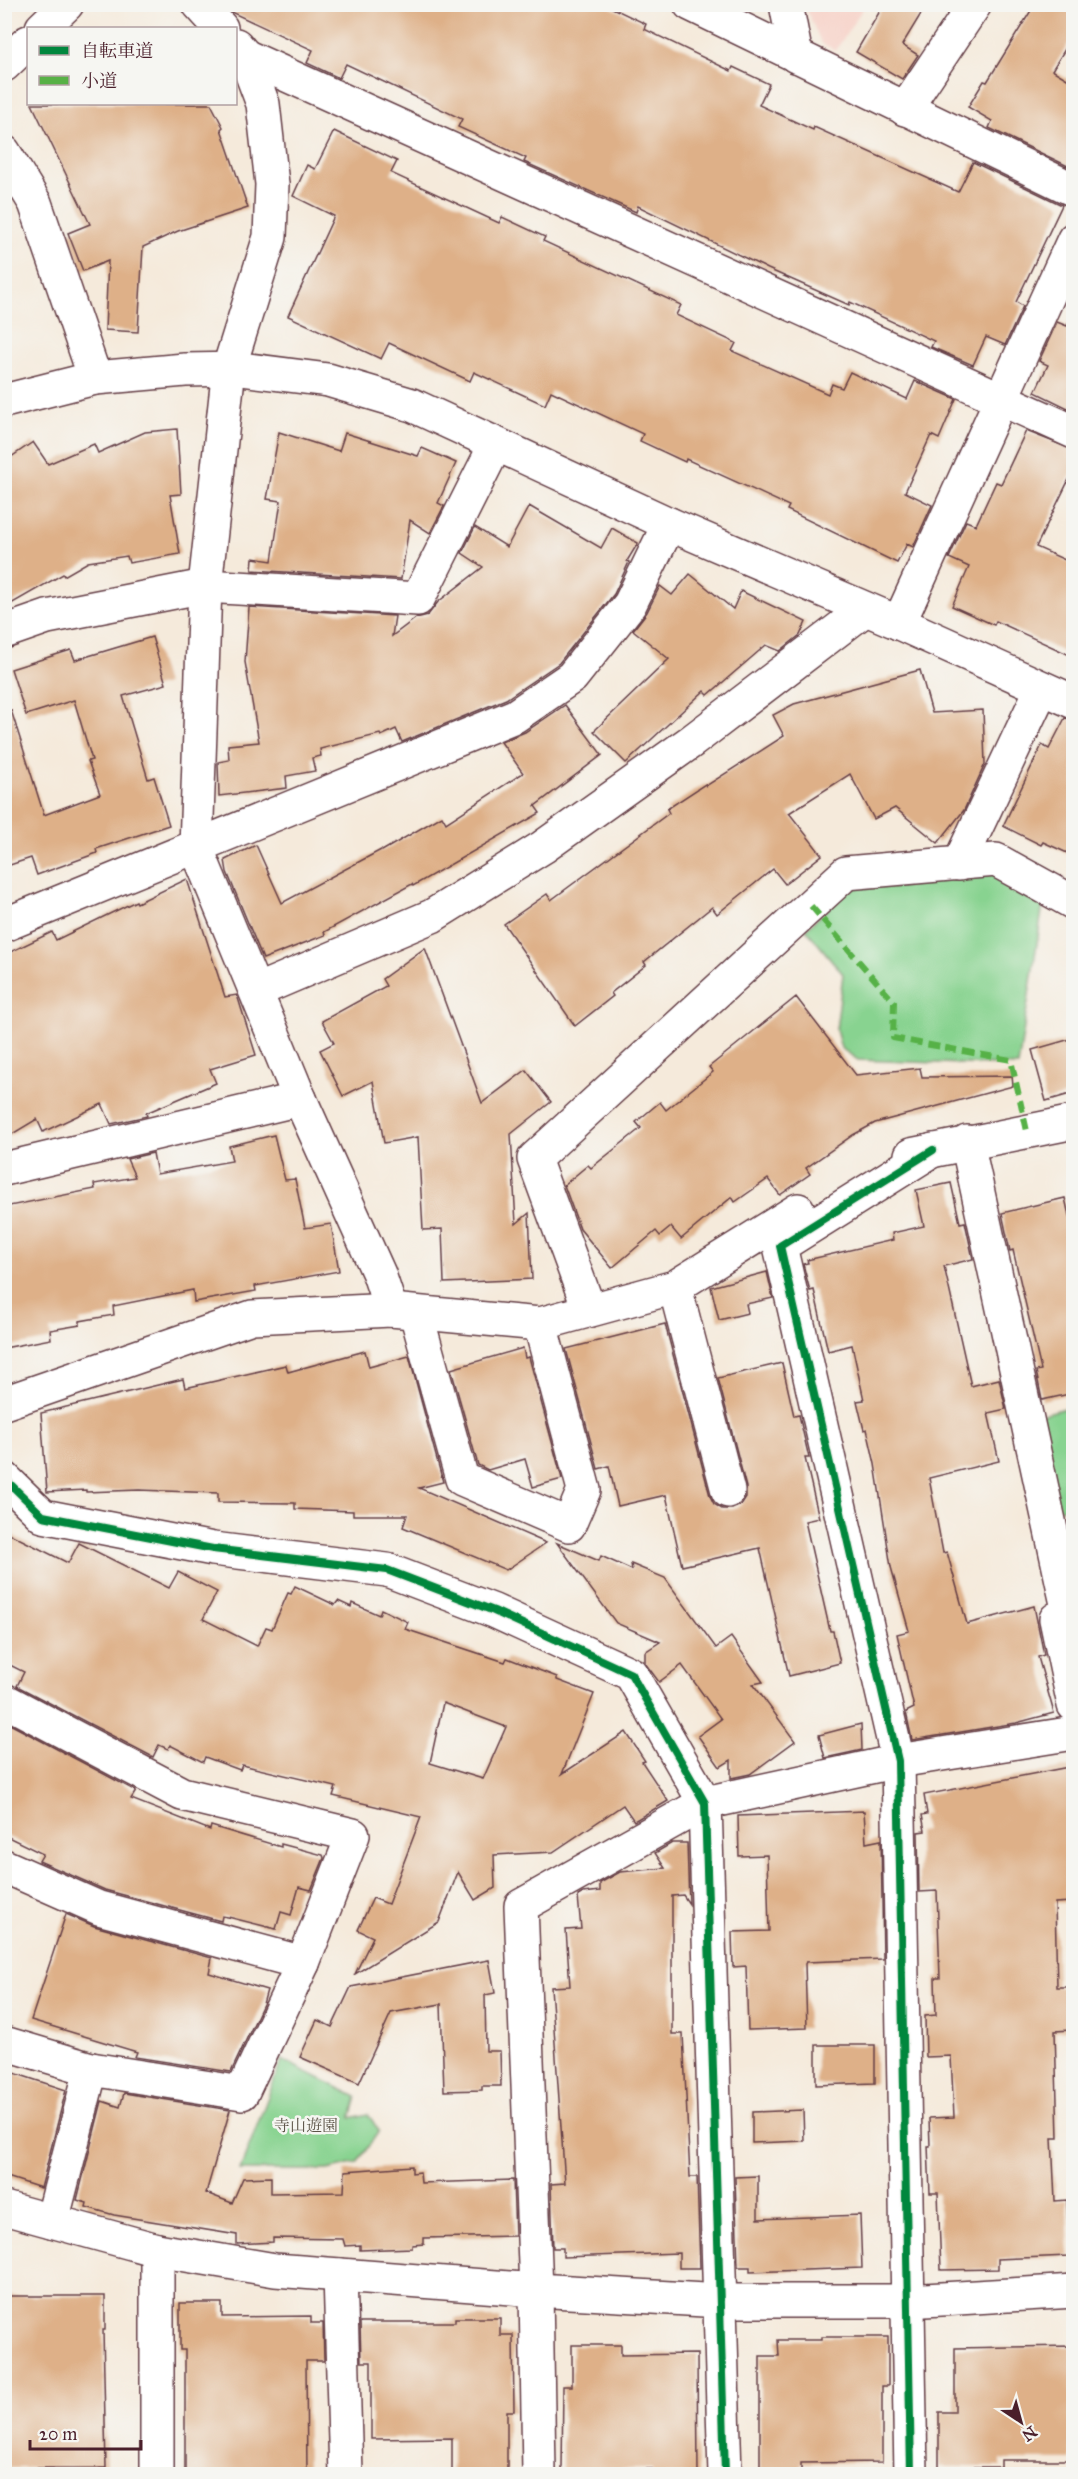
<svg xmlns="http://www.w3.org/2000/svg" width="1078" height="2479" font-family="'IM FELL Great Primer','Noto Serif JP',serif">
	<style>
		.built { fill: #f7d1c7 }
		.green { fill: #88d390; stroke: #69795e; stroke-width: 1.5 }
		.building { fill: #deb088; fill-rule: evenodd }
		.lines { fill: none; stroke-linecap: round; stroke-linejoin: round }
		.minor-casing { stroke: #643d45; stroke-width: 36 }
		.minor { stroke: #fff; stroke-width: 33 }
		.quiet { stroke: #57b146; stroke-width: 6; stroke-dasharray: 12 6; stroke-linecap: butt }
		.cycleway-casing { stroke: #f6f6f2; stroke-width: 11 }
		.cycleway { stroke: #00873e; stroke-width: 8 }
		.labels { text-anchor: middle; dominant-baseline: central; stroke-width: 5; stroke-linejoin: round; paint-order: stroke }
		.park-label { font-size: 16px; fill: #5d5549; stroke: #f6f6f2 }
	</style>
	<rect width="100%" height="100%" fill="#f6f6f2"/>
	<filter id="ink" filterUnits="userSpaceOnUse"><feTurbulence type="fractalNoise" baseFrequency=".0167" numOctaves="2"/><feDisplacementMap in="SourceGraphic" scale="12" xChannelSelector="R" yChannelSelector="G"/><feConvolveMatrix kernelMatrix="1 2 1 2 8 2 1 2 1" color-interpolation-filters="sRGB"/></filter>
	<filter id="wash" filterUnits="userSpaceOnUse"><feTurbulence type="fractalNoise" baseFrequency=".008" numOctaves="4" result="noise"/><feDisplacementMap in="SourceGraphic" scale="24" xChannelSelector="R" yChannelSelector="G"/><feGaussianBlur stdDeviation="1.35" result="paint"/><feColorMatrix in="noise" values="0 0 0 0 0 0 0 0 0 0 0 0 0 0 0 0 0 1.4 0 .05"/><feComposite in="paint" operator="in"/></filter>
	<g filter="url(#wash)">
		<rect width="100%" height="100%" fill="#f5eadb"/>
		<path class="built" d="M 804,5 L 865,5 L 836,50 L 822,44 Z"/>
		<g class="green">
			<path d="M 994,873 L 1043,904 L 1018,1066 L 858,1060 L 841,1048 L 836,1030 L 843,974 L 806,929 L 852,886 Z"/>
			<path d="M 1073,1406 L 1073,1506 L 1055,1510 L 1036,1416 Z"/>
			<path d="M 282,2060 L 357,2097 L 351,2118 L 368,2114 L 379,2131 L 357,2163 L 328,2170 L 240,2170 Z"/>
		</g>
		<g id="blocks">
			<g class="building">
				<path d="M 225,4 L 604,4 L 646,24 L 644,29 L 731,71 L 733,67 L 769,84 L 759,105 L 813,130 L 814,127 L 958,192 L 973,162 L 1062,205 L 1016,302 L 1023,306 L 1005,345 L 986,337 L 973,365 L 931,347 L 934,341 L 850,302 L 849,305 L 768,269 L 638,206 L 636,212 L 524,162 L 526,158 L 458,127 L 462,119 L 346,64 L 339,78 L 307,63 L 313,50 L 233,13 Z"/>
				<path d="M 884,4 L 927,4 L 902,45 L 918,55 L 902,79 L 856,52 Z"/>
				<path d="M 1035,4 L 1074,4 L 1074,35 L 1052,70 L 1074,83 L 1074,169 L 989,128 L 992,121 L 968,107 L 984,81 L 987,82 Z"/>
				<path d="M 32,104 L 211,104 L 223,127 L 221,129 L 248,208 L 178,231 L 143,247 L 138,332 L 105,330 L 108,261 L 83,271 L 68,233 L 90,224 Z"/>
				<path d="M 334,131 L 397,161 L 391,173 L 499,223 L 502,217 L 545,237 L 543,241 L 681,305 L 676,315 L 736,343 L 732,351 L 828,394 L 832,384 L 842,388 L 850,372 L 907,399 L 915,381 L 956,399 L 939,439 L 931,435 L 905,492 L 932,505 L 913,547 L 907,544 L 897,563 L 787,510 L 789,506 L 686,459 L 685,462 L 640,441 L 643,434 L 551,391 L 545,405 L 474,372 L 470,381 L 389,343 L 381,359 L 288,316 L 334,216 L 293,196 L 307,165 L 315,169 Z"/>
				<path d="M 1074,311 L 1074,411 L 1035,392 L 1048,365 L 1039,361 L 1057,322 L 1067,326 Z"/>
				<path d="M 177,429 L 181,494 L 170,495 L 180,554 L 129,563 L 127,556 L 88,562 L 64,576 L 63,574 L 4,608 L 4,462 L 33,442 L 48,464 L 94,444 L 98,453 L 145,432 Z"/>
				<path d="M 1026,431 L 1074,450 L 1074,469 L 1036,547 L 1074,564 L 1074,657 L 996,621 L 994,625 L 952,606 L 969,567 L 949,558 L 966,521 L 976,525 L 996,482 L 1001,484 Z"/>
				<path d="M 279,432 L 339,451 L 345,433 L 418,456 L 422,448 L 456,463 L 438,503 L 444,506 L 430,533 L 410,520 L 401,579 L 252,570 L 253,558 L 272,561 L 281,501 L 267,499 Z"/>
				<path d="M 529,506 L 601,548 L 612,528 L 638,543 L 627,561 L 629,562 L 614,594 L 559,663 L 506,699 L 402,742 L 396,729 L 381,736 L 380,734 L 320,749 L 321,756 L 312,758 L 315,771 L 286,776 L 287,788 L 219,796 L 218,762 L 229,760 L 228,745 L 259,742 L 245,662 L 249,607 L 395,616 L 392,636 L 416,618 L 428,615 L 438,602 L 483,567 L 462,553 L 475,527 L 507,547 Z"/>
				<path d="M 690,574 L 733,609 L 741,591 L 806,622 L 800,635 L 780,651 L 766,645 L 708,695 L 704,691 L 626,763 L 594,731 L 669,659 L 633,630 L 647,612 L 660,586 L 672,595 Z"/>
				<path d="M 152,637 L 166,684 L 123,696 L 148,779 L 154,777 L 169,825 L 96,849 L 97,853 L 37,875 L 31,858 L 4,867 L 4,711 L 11,710 L 44,815 L 100,794 L 88,761 L 92,760 L 74,700 L 26,715 L 11,669 L 71,650 L 75,660 Z"/>
				<path d="M 920,670 L 932,713 L 983,710 L 985,764 L 964,810 L 938,843 L 895,808 L 874,819 L 850,774 L 789,813 L 822,855 L 785,884 L 773,869 L 717,914 L 712,907 L 644,962 L 646,965 L 611,993 L 613,996 L 575,1026 L 504,924 L 547,894 L 551,900 L 669,813 L 667,809 L 705,784 L 706,786 L 784,736 L 773,715 L 794,704 Z"/>
				<path d="M 565,705 L 602,755 L 535,806 L 540,813 L 413,886 L 412,884 L 324,932 L 325,935 L 263,959 L 227,872 L 225,860 L 256,845 L 282,903 L 381,850 L 382,851 L 442,816 L 446,823 L 523,773 L 501,742 L 525,732 Z"/>
				<path d="M 1065,718 L 1074,720 L 1074,856 L 1043,842 L 1041,845 L 1003,826 L 1042,745 L 1049,749 Z"/>
				<path d="M 187,879 L 225,997 L 237,995 L 256,1055 L 210,1069 L 216,1083 L 146,1113 L 147,1116 L 111,1124 L 102,1104 L 43,1132 L 37,1119 L 4,1139 L 4,955 L 52,932 L 56,940 L 136,901 L 137,903 Z"/>
				<path d="M 425,948 L 482,1103 L 526,1070 L 551,1102 L 511,1134 L 516,1224 L 529,1213 L 532,1279 L 444,1283 L 442,1229 L 423,1230 L 418,1137 L 384,1143 L 373,1081 L 343,1096 L 320,1050 L 334,1043 L 322,1021 L 386,986 L 382,979 Z"/>
				<path d="M 796,997 L 856,1075 L 920,1068 L 922,1077 L 1012,1076 L 1013,1086 L 875,1123 L 853,1135 L 806,1168 L 810,1174 L 780,1195 L 768,1179 L 735,1202 L 732,1197 L 681,1239 L 671,1227 L 660,1236 L 656,1231 L 612,1268 L 580,1229 L 564,1185 L 588,1165 L 591,1168 L 641,1128 L 636,1122 L 660,1102 L 666,1110 L 713,1072 L 709,1067 Z"/>
				<path d="M 1074,1038 L 1074,1093 L 1046,1101 L 1032,1050 Z"/>
				<path d="M 274,1135 L 285,1180 L 295,1179 L 305,1228 L 331,1224 L 339,1271 L 255,1286 L 256,1291 L 194,1302 L 193,1290 L 113,1306 L 114,1315 L 80,1321 L 80,1325 L 50,1330 L 51,1339 L 4,1348 L 4,1207 L 95,1189 L 94,1184 L 135,1177 L 127,1159 L 153,1153 L 157,1174 L 232,1161 L 229,1146 Z"/>
				<path d="M 951,1183 L 960,1223 L 965,1222 L 973,1259 L 944,1266 L 971,1386 L 999,1379 L 1006,1409 L 988,1413 L 999,1461 L 929,1478 L 943,1553 L 947,1552 L 967,1624 L 1034,1606 L 1044,1655 L 1038,1657 L 1054,1713 L 1016,1723 L 912,1740 L 906,1712 L 914,1708 L 897,1634 L 909,1631 L 891,1567 L 875,1464 L 867,1429 L 864,1430 L 857,1401 L 864,1400 L 852,1345 L 828,1351 L 814,1290 L 810,1291 L 803,1264 L 808,1263 L 807,1260 L 893,1240 L 892,1233 L 924,1226 L 916,1190 Z"/>
				<path d="M 1065,1198 L 1074,1238 L 1074,1393 L 1042,1400 L 1036,1371 L 1041,1370 L 1013,1250 L 1010,1251 L 1002,1213 Z"/>
				<path d="M 767,1272 L 773,1298 L 746,1304 L 748,1313 L 719,1320 L 711,1287 Z"/>
				<path d="M 665,1324 L 710,1496 L 714,1504 L 722,1509 L 732,1509 L 741,1505 L 746,1497 L 746,1487 L 718,1378 L 782,1363 L 794,1416 L 799,1415 L 809,1458 L 805,1458 L 819,1518 L 805,1521 L 830,1631 L 833,1631 L 840,1663 L 789,1676 L 760,1548 L 682,1566 L 666,1495 L 618,1506 L 609,1466 L 598,1469 L 566,1349 Z"/>
				<path d="M 523,1348 L 525,1358 L 529,1357 L 562,1479 L 533,1487 L 525,1459 L 488,1470 L 478,1465 L 451,1369 Z"/>
				<path d="M 365,1351 L 369,1367 L 409,1356 L 443,1482 L 419,1488 L 546,1543 L 506,1570 L 403,1527 L 407,1515 L 353,1515 L 353,1511 L 295,1509 L 295,1503 L 218,1502 L 218,1493 L 139,1490 L 86,1492 L 86,1490 L 47,1492 L 41,1413 L 183,1379 L 185,1388 L 286,1365 L 288,1372 Z"/>
				<path d="M 4,1531 L 68,1563 L 79,1543 L 169,1588 L 178,1572 L 217,1592 L 203,1619 L 257,1646 L 266,1627 L 272,1629 L 288,1593 L 291,1594 L 295,1586 L 335,1605 L 338,1601 L 351,1607 L 352,1603 L 379,1615 L 381,1609 L 408,1622 L 405,1629 L 505,1662 L 507,1658 L 557,1677 L 557,1680 L 594,1694 L 562,1774 L 626,1732 L 645,1761 L 642,1762 L 668,1801 L 634,1821 L 623,1805 L 553,1852 L 494,1855 L 495,1888 L 475,1900 L 458,1872 L 439,1922 L 355,1974 L 373,1937 L 358,1930 L 373,1898 L 388,1904 L 421,1817 L 333,1796 L 336,1787 L 242,1765 L 240,1770 L 205,1757 L 203,1762 L 170,1745 L 168,1749 L 159,1745 L 153,1757 L 17,1686 L 24,1672 L 4,1662 ZM 443,1703 L 506,1727 L 483,1779 L 430,1763 Z"/>
				<path d="M 557,1543 L 599,1561 L 601,1556 L 632,1570 L 631,1564 L 665,1578 L 716,1648 L 731,1637 L 763,1682 L 753,1684 L 795,1741 L 750,1774 L 731,1778 L 731,1760 L 720,1767 L 698,1736 L 721,1719 L 682,1665 L 659,1682 L 645,1663 L 645,1652 L 660,1642 L 616,1623 Z"/>
				<path d="M 4,1721 L 136,1791 L 131,1799 L 210,1830 L 211,1826 L 281,1847 L 281,1844 L 323,1855 L 324,1858 L 311,1890 L 299,1887 L 291,1915 L 281,1912 L 276,1929 L 228,1917 L 222,1916 L 221,1921 L 105,1890 L 39,1861 L 43,1854 L 4,1835 Z"/>
				<path d="M 861,1724 L 862,1750 L 825,1758 L 819,1735 Z"/>
				<path d="M 1074,1766 L 1074,1826 L 1070,1827 L 1072,1902 L 1055,1903 L 1057,1987 L 1070,1987 L 1071,2030 L 1055,2031 L 1058,2138 L 1052,2138 L 1055,2201 L 1067,2200 L 1069,2256 L 998,2259 L 998,2269 L 941,2270 L 938,2193 L 930,2193 L 928,2146 L 930,2146 L 929,2118 L 954,2117 L 951,2056 L 926,2057 L 925,2016 L 936,2015 L 935,1978 L 940,1978 L 937,1891 L 919,1892 L 918,1832 L 925,1831 L 922,1815 L 927,1814 L 924,1795 Z"/>
				<path d="M 864,1811 L 866,1843 L 881,1840 L 883,1959 L 806,1962 L 805,1964 L 807,2028 L 748,2030 L 746,1966 L 733,1967 L 732,1932 L 769,1931 L 767,1855 L 739,1856 L 738,1816 Z"/>
				<path d="M 672,1843 L 687,1843 L 689,1904 L 683,1895 L 672,1896 L 672,2034 L 683,2034 L 690,2177 L 697,2177 L 700,2268 L 679,2268 L 679,2253 L 563,2257 L 563,2248 L 553,2248 L 551,2184 L 565,2183 L 551,1987 L 570,1986 L 566,1930 L 581,1929 L 578,1896 L 583,1893 L 600,1891 L 600,1883 L 620,1872 L 665,1868 L 655,1853 Z"/>
				<path d="M 66,1914 L 94,1926 L 212,1958 L 209,1973 L 267,1990 L 263,2004 L 231,2072 L 135,2057 L 137,2052 L 31,2020 Z"/>
				<path d="M 489,1960 L 495,1993 L 485,1995 L 486,2051 L 500,2051 L 501,2086 L 482,2086 L 482,2090 L 444,2091 L 441,2004 L 391,2013 L 359,2083 L 300,2057 L 317,2020 L 332,2027 L 351,1987 Z"/>
				<path d="M 816,2045 L 875,2045 L 875,2083 L 816,2085 Z"/>
				<path d="M 14,2073 L 66,2090 L 41,2188 L 4,2176 L 4,2101 Z"/>
				<path d="M 124,2093 L 230,2110 L 206,2193 L 232,2203 L 243,2178 L 271,2177 L 271,2193 L 344,2192 L 345,2171 L 412,2166 L 412,2173 L 420,2172 L 421,2183 L 513,2180 L 515,2236 L 424,2238 L 424,2244 L 412,2245 L 412,2248 L 360,2250 L 360,2245 L 345,2246 L 343,2239 L 273,2238 L 273,2242 L 237,2244 L 237,2235 L 114,2215 L 86,2207 L 87,2203 L 77,2200 L 102,2101 L 120,2107 Z"/>
				<path d="M 803,2110 L 804,2141 L 752,2143 L 752,2112 Z"/>
				<path d="M 758,2176 L 758,2219 L 860,2215 L 862,2268 L 750,2272 L 750,2267 L 738,2267 L 735,2177 Z"/>
				<path d="M 4,2296 L 105,2296 L 105,2330 L 103,2330 L 106,2468 L 4,2468 Z"/>
				<path d="M 180,2303 L 222,2303 L 222,2317 L 311,2316 L 311,2323 L 323,2323 L 324,2361 L 306,2361 L 307,2475 L 185,2475 L 185,2350 L 180,2350 Z"/>
				<path d="M 455,2318 L 500,2318 L 500,2335 L 513,2335 L 514,2411 L 507,2411 L 507,2475 L 452,2475 L 452,2438 L 371,2439 L 371,2362 L 361,2362 L 360,2322 L 455,2322 Z"/>
				<path d="M 821,2337 L 888,2337 L 888,2386 L 882,2386 L 882,2462 L 801,2463 L 801,2472 L 760,2473 L 760,2356 L 779,2356 L 778,2340 L 821,2340 Z"/>
				<path d="M 572,2345 L 621,2345 L 621,2355 L 697,2354 L 698,2475 L 652,2475 L 652,2469 L 562,2470 L 563,2386 L 572,2386 Z"/>
				<path d="M 1074,2346 L 1074,2386 L 1071,2386 L 1071,2460 L 1001,2460 L 1001,2467 L 939,2467 L 939,2412 L 955,2412 L 955,2348 Z"/>
			</g>
		</g>
	</g>
	<g filter="url(#ink)">
		<use href="#blocks" fill-opacity="0" stroke="#643d45" stroke-width="1.5"/>
		<g class="lines">
			<g class="minor-casing">
				<g id="minor">
					<path d="M 199,4 L 221,28"/>
					<path d="M 690,4 L 1074,190"/>
					<path d="M 786,4 L 796,56"/>
					<path d="M 42,28 L 67,4"/>
					<path d="M 236,45 L 245,56 L 263,104 L 272,184 L 270,237 L 229,368 L 205,586 L 196,847 L 300,1099 L 379,1274 L 391,1310"/>
					<path d="M 245,56 L 1074,432"/>
					<path d="M 4,65 L 28,42"/>
					<path d="M 905,109 L 975,4"/>
					<path d="M 4,152 L 35,203 L 95,378"/>
					<path d="M 4,401 L 95,378 L 185,370 L 241,369 L 328,380 L 412,405 L 669,524 L 899,623 L 1074,702"/>
					<path d="M 899,623 L 1074,239"/>
					<path d="M 4,632 L 47,617 L 205,586 L 418,599 L 496,444"/>
					<path d="M 959,864 L 1042,688"/>
					<path d="M 4,925 L 515,716 L 572,677 L 630,604 L 669,524"/>
					<path d="M 256,991 L 432,916 L 543,847 L 692,741 L 864,610"/>
					<path d="M 967,1142 L 1070,1618 L 1056,1619 L 1074,1705"/>
					<path d="M 911,1155 L 1074,1122"/>
					<path d="M 4,1169 L 300,1099"/>
					<path d="M 675,1287 L 728,1491"/>
					<path d="M 589,1309 L 534,1159 L 846,873 L 996,860 L 1074,903"/>
					<path d="M 416,1313 L 462,1479 L 569,1525 L 584,1490 L 540,1324"/>
					<path d="M 4,1403 L 252,1317 L 391,1310 L 540,1324 L 675,1287 L 798,1210"/>
					<path d="M 4,1478 L 43,1516 L 213,1549 L 387,1570 L 494,1611 L 631,1674 L 705,1803 L 725,2474"/>
					<path d="M 4,1700 L 182,1794 L 353,1835 L 303,1963 L 242,2093 L 91,2069 L 4,2043"/>
					<path d="M 4,1866 L 99,1908 L 303,1963"/>
					<path d="M 4,2208 L 157,2250 L 275,2270 L 536,2290 L 721,2301 L 908,2301 L 1074,2291"/>
					<path d="M 52,2221 L 91,2069"/>
					<path d="M 157,2250 L 157,2474"/>
					<path d="M 340,2275 L 346,2474"/>
					<path d="M 539,2474 L 536,2290 L 521,1906 L 705,1803 L 898,1761 L 1074,1733"/>
					<path d="M 911,2474 L 898,1761 L 780,1246 L 933,1150"/>
				</g>
			</g>
			<use href="#minor" class="minor"/>
			<path class="quiet" d="M 811,906 L 894,1002 L 893,1038 L 1011,1060 L 1027,1131"/>
			<g class="cycleway-casing">
				<g id="cycleway">
					<path d="M 4,1478 L 43,1516 L 213,1549 L 387,1570 L 494,1611 L 631,1674 L 705,1803 L 725,2474"/>
					<path d="M 911,2474 L 898,1761 L 780,1246 L 933,1150"/>
				</g>
			</g>
			<use href="#cycleway" class="cycleway"/>
		</g>
	</g>
	<g class="labels">
		<g class="park-label">
			<text x="306" y="2125">寺山遊園</text>
		</g>
	</g>
	<rect width="1078" height="2479" fill="none" stroke="#f6f6f2" stroke-width="24"/>
	<rect x="27" y="27" width="210" height="78" fill="#f6f6f2" stroke="#b1a0a2" stroke-width="1.5"/>
	<rect x="39" y="46" width="30" height="9" fill="#00873e" stroke="#b1a0a2" stroke-width="1.5"/>
	<text x="81" y="57" font-size="18" fill="#4a1f2b">自転車道</text>
	<rect x="39" y="76" width="30" height="9" fill="#57b146" stroke="#b1a0a2" stroke-width="1.5"/>
	<text x="81" y="87" font-size="18" fill="#4a1f2b">小道</text>
	<g transform="translate(1021 2422) rotate(144)" stroke="#f6f6f2" stroke-width="4.5" paint-order="stroke">
	<path d="M0-4.5L10 22L0 15L-10 22Z" fill="#4a1f2b"/>
	<text y="-9" font-size="16" font-weight="bold" text-anchor="middle" fill="#4a1f2b">N</text>
	</g>
	<path d="M30 2440v9h111v-9" fill="none" stroke="#4a1f2b" stroke-width="3"/>
	<text x="39" y="2440" font-size="18" fill="#4a1f2b" stroke="#f6f6f2" stroke-width="4.5" paint-order="stroke">20 m</text>
</svg>
